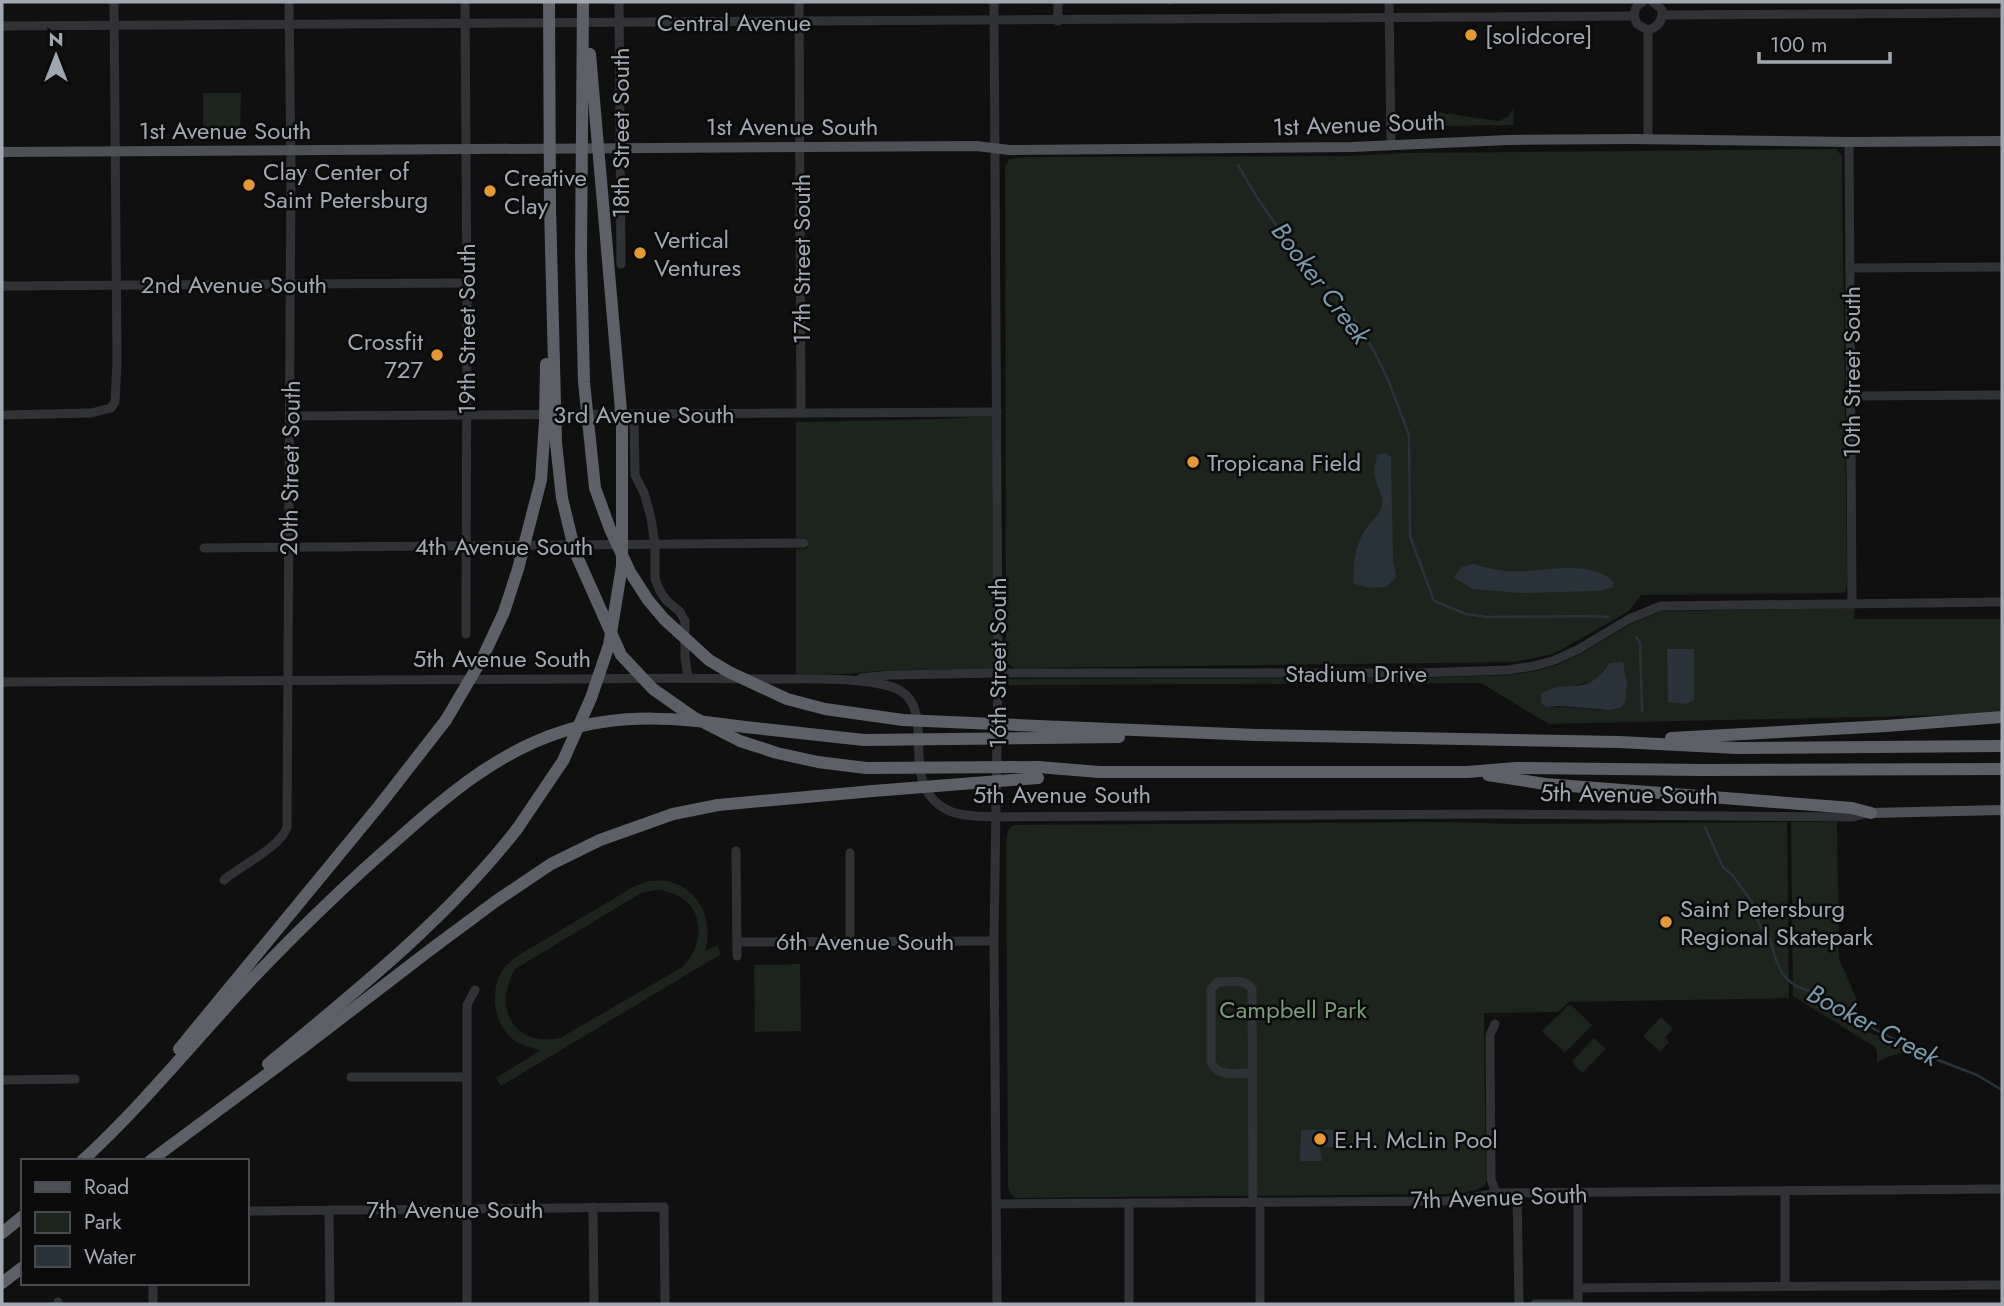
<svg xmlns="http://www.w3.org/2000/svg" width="2004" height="1306" font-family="Jost,sans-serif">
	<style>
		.green { fill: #1d231d; fill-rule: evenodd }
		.water { fill: #2a3339 }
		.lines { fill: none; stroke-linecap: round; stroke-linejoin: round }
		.stream { stroke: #2a3339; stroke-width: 2.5 }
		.minor { stroke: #313236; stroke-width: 9 }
		.major { stroke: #4d5055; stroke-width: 10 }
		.highway { stroke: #5d6167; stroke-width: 12 }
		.highway-bridge { stroke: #5d6167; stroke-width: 12 }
		.poi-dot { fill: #e69933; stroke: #0b0b0c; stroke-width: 2.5 }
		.labels { text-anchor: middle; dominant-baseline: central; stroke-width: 5; stroke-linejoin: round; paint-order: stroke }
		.street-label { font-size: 24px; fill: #a2a8b1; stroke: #0b0b0c }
		.poi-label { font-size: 24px; fill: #a2a8b1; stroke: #0b0b0c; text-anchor: start }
		.park-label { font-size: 24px; fill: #7b9b7a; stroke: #0b0b0c }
		.water-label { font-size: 26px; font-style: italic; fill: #7a99ab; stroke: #0b0b0c }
	</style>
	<rect width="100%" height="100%" fill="#101011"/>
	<g class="green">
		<path d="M 203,93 L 241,93 L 240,134 L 203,133 Z"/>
		<path d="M 1513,109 L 1514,125 L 1444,126 L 1437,123 L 1437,112 L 1498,121 L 1508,117 Z"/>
		<path d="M 1836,149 L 1842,156 L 1847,581 L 1846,591 L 1842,593 L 1641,595 L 1629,611 L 1566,647 L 1553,654 L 1514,662 L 1014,668 L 1008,663 L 1006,658 L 1005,167 L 1009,159 L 1029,157 L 1349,156 L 1405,153 Z"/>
		<path d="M 969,417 L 992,417 L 994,669 L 890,670 L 845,674 L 796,674 L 796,549 L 808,548 L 808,539 L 796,538 L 796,422 L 944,419 Z"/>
		<path d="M 1854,608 L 1854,619 L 2002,619 L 2002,712 L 1954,715 L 1549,724 L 1481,683 L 1002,685 L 1003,679 L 1417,678 L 1508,675 L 1535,671 L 1557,665 L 1584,652 L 1631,624 L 1662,611 ZM 1609,663 L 1620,708 C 1596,713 1572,705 1547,707 L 1577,685 L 1597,680 Z"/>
		<path d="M 1451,822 L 1511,824 L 1787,822 L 1789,998 L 1569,1002 L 1558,1012 L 1484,1013 L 1486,1185 C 1473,1193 1459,1193 1445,1194 L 1015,1198 L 1010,1193 L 1008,1187 L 1006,842 L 1008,831 L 1013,825 Z"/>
		<path d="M 1791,822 L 1837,822 L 1839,959 L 1857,1000 L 1858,1029 L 1914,1048 C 1901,1054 1888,1055 1877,1063 L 1877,1051 L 1875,1047 L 1793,996 Z"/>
		<path d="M 649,881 C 655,881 661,880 667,881 C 700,888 714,921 705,951 L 717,945 L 721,954 L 501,1086 L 496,1078 L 541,1050 C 532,1048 523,1046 515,1041 C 494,1026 489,992 502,971 C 505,966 510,962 514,958 L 633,887 ZM 656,890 C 701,892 712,939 681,968 L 560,1038 C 514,1047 492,1009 515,969 L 641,893 Z"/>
		<path d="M 800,964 L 801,1031 L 755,1032 L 754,965 Z"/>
		<path d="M 1570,1004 L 1592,1025 L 1565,1053 L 1542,1031 Z"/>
		<path d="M 1661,1017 L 1673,1029 L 1665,1038 L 1669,1042 L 1660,1052 L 1643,1036 Z"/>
		<path d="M 1594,1038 L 1606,1049 L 1582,1073 L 1573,1063 L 1573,1060 Z"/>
	</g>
	<g class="water">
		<path d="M 1384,453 L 1391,457 L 1393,560 L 1396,577 L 1388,586 C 1375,589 1365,588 1353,583 C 1355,559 1353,551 1365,530 C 1370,522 1378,517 1381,508 C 1385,496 1376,487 1375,476 C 1373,469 1376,462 1377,455 Z"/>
		<path d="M 1473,564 C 1484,567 1495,570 1506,571 C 1539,574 1588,557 1614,582 L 1612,588 L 1598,591 L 1521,593 L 1472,589 L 1454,577 L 1462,567 Z"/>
		<path d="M 1667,649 L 1694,649 L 1694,700 L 1686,704 L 1668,702 Z"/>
		<path d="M 1623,662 L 1627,686 L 1625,703 L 1620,708 L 1610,710 L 1559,706 L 1547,707 L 1542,704 L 1541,694 C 1566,677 1588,699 1609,663 Z"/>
		<path d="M 1301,1130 L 1339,1130 L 1339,1147 L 1320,1147 L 1322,1161 L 1300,1161 Z"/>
	</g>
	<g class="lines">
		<g class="stream">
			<path d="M 1169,2 L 1170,3"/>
			<path d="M 1238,165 L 1258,199 L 1297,255 L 1338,298 L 1356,322 L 1374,351 L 1389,382 L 1409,435 L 1410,536 L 1434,601 L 1466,614 L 1487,617 L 1591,616 L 1608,617"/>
			<path d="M 1636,637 L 1640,643 L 1642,711"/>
			<path d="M 1705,827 L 1723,867 L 1733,876 L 1752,902 L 1760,926 L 1770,939 L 1776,960 L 1782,973 L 1788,980 L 1796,986 L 1816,994 L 1831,1004 L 1876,1030 L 1913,1048 L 1930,1052 L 1938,1060 L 1977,1075 L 2002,1090"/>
		</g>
		<g class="minor">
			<path d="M 465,2 L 467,302 L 466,634"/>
			<path d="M 619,2 L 621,264"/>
			<path d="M 799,2 L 801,413"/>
			<path d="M 994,2 L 998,673 L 994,941 L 997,1304"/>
			<path d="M 1058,2 L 1058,21"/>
			<path d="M 1389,2 L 1391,145"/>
			<path d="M 1643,2 C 1634,6 1632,15 1637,24 L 1648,30 C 1659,27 1663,20 1662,10 L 1653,2"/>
			<path d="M 1662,15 L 2002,13"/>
			<path d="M 2,26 L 1634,16"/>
			<path d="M 1648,30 L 1648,139"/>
			<path d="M 1849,142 L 1852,603"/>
			<path d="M 1850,268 L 2002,267"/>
			<path d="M 2,286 L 466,283"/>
			<path d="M 1851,396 L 2002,395"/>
			<path d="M 634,414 L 635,475 L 644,493 L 651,518 L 655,545 L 655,579 L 660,591 L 666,600 L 680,612 L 685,621 L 685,657 L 688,678"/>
			<path d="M 2,415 L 91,413 L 111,408 L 115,402 L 117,362 L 114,2"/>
			<path d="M 291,416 L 997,412"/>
			<path d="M 204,548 L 804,543"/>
			<path d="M 861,678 L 890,675 L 998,673 L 1417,673 L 1507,670 L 1534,666 L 1555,660 L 1579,649 L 1629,619 L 1661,606 L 2002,602"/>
			<path d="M 2,682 C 194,681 387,680 580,679 C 642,678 704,678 765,679 C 805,679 846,677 885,685 C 950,698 887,786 952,812 C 966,817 981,816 995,817 L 1491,814 L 1853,817 L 1869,813"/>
			<path d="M 736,851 L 737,956"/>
			<path d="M 850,853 L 850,941"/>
			<path d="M 224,880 C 240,866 281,847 287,827 L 291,169 L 289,2"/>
			<path d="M 737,942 L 994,941"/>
			<path d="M 1495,1024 L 1490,1035 L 1491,1179 L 1496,1193"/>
			<path d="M 1253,1073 C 1238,1073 1218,1078 1211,1062 L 1211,990 L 1217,982 C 1229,982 1245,978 1252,989 L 1253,1202"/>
			<path d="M 351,1077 L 466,1077"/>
			<path d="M 2,1080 L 75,1079"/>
			<path d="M 1517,1193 L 1519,1304"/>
			<path d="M 1260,1202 L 1260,1304"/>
			<path d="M 1129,1203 L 1129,1304"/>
			<path d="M 997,1204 L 1445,1201 L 1461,1200 L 1496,1193 L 2002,1189"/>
			<path d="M 593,1207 L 594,1304"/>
			<path d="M 329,1210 L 330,1304"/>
			<path d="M 247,1211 L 664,1207 L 665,1304"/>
			<path d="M 153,1283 L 153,1304"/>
			<path d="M 1785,1286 L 1785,1191"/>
			<path d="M 1578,1288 L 2002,1285"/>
			<path d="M 58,1302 L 58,1304"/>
			<path d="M 467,1304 L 467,1005 L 475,990"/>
			<path d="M 1535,1304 L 1578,1304"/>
			<path d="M 1578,1304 L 1578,1193"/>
		</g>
		<g class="major">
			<path d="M 2,152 L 976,146 L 1010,150 L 1352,147 L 1508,140 L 1632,139 L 1849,142 L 2002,141"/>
			<path d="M 1871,813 L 2002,810"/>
		</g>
		<g class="highway">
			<path d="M 1038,726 L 1256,735 L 1619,742 L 1737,748 L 2002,746"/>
			<path d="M 1038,738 L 1119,737"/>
			<path d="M 1671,738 L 1886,726 L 2002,717"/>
			<path d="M 1038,767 L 1099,772 L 1467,772 L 1516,768 L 1703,770 L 2002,769"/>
			<path d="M 1488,775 L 1545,784 L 1852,808 L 1871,813"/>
			<path d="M 179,1049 L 379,806 L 446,720"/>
			<path d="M 268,1064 C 356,991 447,919 517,829"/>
			<path d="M 82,1161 C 143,1105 196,1039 252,979 C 299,930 347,883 398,839 C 446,796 498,752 561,732 C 621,712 683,718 745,727"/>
			<path d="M 150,1161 L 301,1049 L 430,950 L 496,901 L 551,864 L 600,840 L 673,814 L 718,805 L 873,791"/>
			<path d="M 2,1233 L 23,1216"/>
			<path d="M 2,1283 L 23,1267"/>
		</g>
		<g class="highway-bridge">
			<path d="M 549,2 L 550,207 L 556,443 L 562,498 L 575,552 L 621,655 L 653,689 L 693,717 L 740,741 L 777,753 L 818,762 L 866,768 L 1038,767"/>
			<path d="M 583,2 L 581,256 L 584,382 L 595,488 L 610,529 L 630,572 L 648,600 L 664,619 L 709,660 L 729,672 L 787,699 L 825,709 L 903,720 L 1038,726"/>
			<path d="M 446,720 L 483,657 L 504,612 L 518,569 L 541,480 L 545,422 L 546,364"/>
			<path d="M 745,727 L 864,740 L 1038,738"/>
			<path d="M 873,791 L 1038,778"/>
			<path d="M 517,829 L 563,761 L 591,698 L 609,645 L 622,566 L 622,422 L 590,54"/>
		</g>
	</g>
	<g class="poi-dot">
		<circle cx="1471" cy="35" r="7"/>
		<circle cx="249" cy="185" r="7"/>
		<circle cx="490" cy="191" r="7"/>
		<circle cx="640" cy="253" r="7"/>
		<circle cx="437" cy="355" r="7"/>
		<circle cx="1193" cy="462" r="7"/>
		<circle cx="1666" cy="922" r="7"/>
		<circle cx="1320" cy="1139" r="7"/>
	</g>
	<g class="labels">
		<g class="street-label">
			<text x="734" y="22">Central Avenue</text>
			<text transform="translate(1359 124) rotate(-2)">1st Avenue South</text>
			<text x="792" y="126">1st Avenue South</text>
			<text x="225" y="130">1st Avenue South</text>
			<text transform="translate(620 133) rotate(-90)">18th Street South</text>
			<text transform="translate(801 259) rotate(-90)">17th Street South</text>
			<text x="234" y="284">2nd Avenue South</text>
			<text transform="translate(466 329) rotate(-90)">19th Street South</text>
			<text transform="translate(1851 372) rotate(-90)">10th Street South</text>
			<text x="644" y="414">3rd Avenue South</text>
			<text transform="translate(290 468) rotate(-89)">20th Street South</text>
			<text x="504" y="546">4th Avenue South</text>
			<text x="502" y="658">5th Avenue South</text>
			<text transform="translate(997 663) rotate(-90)">16th Street South</text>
			<text x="1356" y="673">Stadium Drive</text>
			<text x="1062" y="794">5th Avenue South</text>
			<text transform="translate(1629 794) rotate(1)">5th Avenue South</text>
			<text x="865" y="941">6th Avenue South</text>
			<text transform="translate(1499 1197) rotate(-2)">7th Avenue South</text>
			<text x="455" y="1209">7th Avenue South</text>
		</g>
		<g class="poi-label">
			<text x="1485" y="35">[solidcore]</text>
			<text x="263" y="171">Clay Center of<tspan x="263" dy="28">Saint Petersburg</tspan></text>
			<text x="504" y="177">Creative<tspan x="504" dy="28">Clay</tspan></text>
			<text x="654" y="239">Vertical<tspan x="654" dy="28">Ventures</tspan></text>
			<text x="423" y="341" text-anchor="end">Crossfit<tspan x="423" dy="28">727</tspan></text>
			<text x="1207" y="462">Tropicana Field</text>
			<text x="1680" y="908">Saint Petersburg<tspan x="1680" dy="28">Regional Skatepark</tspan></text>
			<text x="1334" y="1139">E.H. McLin Pool</text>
		</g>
		<g class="park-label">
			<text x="1293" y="1009">Campbell Park</text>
		</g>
		<g class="water-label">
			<text transform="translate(1321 283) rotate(53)">Booker Creek</text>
			<text transform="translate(1873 1025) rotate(28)">Booker Creek</text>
		</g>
	</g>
	<rect width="2004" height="1306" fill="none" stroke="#a2a8b1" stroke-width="7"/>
	<rect x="21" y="1159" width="228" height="126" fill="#0b0b0c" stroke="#474a4e" stroke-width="2"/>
	<rect x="35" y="1182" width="35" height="10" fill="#4d5055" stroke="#474a4e" stroke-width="2"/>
	<text x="84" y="1194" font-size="21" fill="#a2a8b1">Road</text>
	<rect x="35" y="1212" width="35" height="21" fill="#1d231d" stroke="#474a4e" stroke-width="2"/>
	<text x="84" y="1229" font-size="21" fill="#a2a8b1">Park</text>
	<rect x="35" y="1246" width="35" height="21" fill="#2a3339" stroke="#474a4e" stroke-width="2"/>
	<text x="84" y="1264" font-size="21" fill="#a2a8b1">Water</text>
	<g transform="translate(56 56)" stroke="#0b0b0c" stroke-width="5" paint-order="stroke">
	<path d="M0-5L12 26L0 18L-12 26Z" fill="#a2a8b1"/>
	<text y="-10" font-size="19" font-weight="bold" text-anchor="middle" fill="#a2a8b1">N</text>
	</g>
	<path d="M1759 52v10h131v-10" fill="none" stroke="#a2a8b1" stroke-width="3.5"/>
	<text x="1770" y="52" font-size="21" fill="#a2a8b1" stroke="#0b0b0c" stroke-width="5" paint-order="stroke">100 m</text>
</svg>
